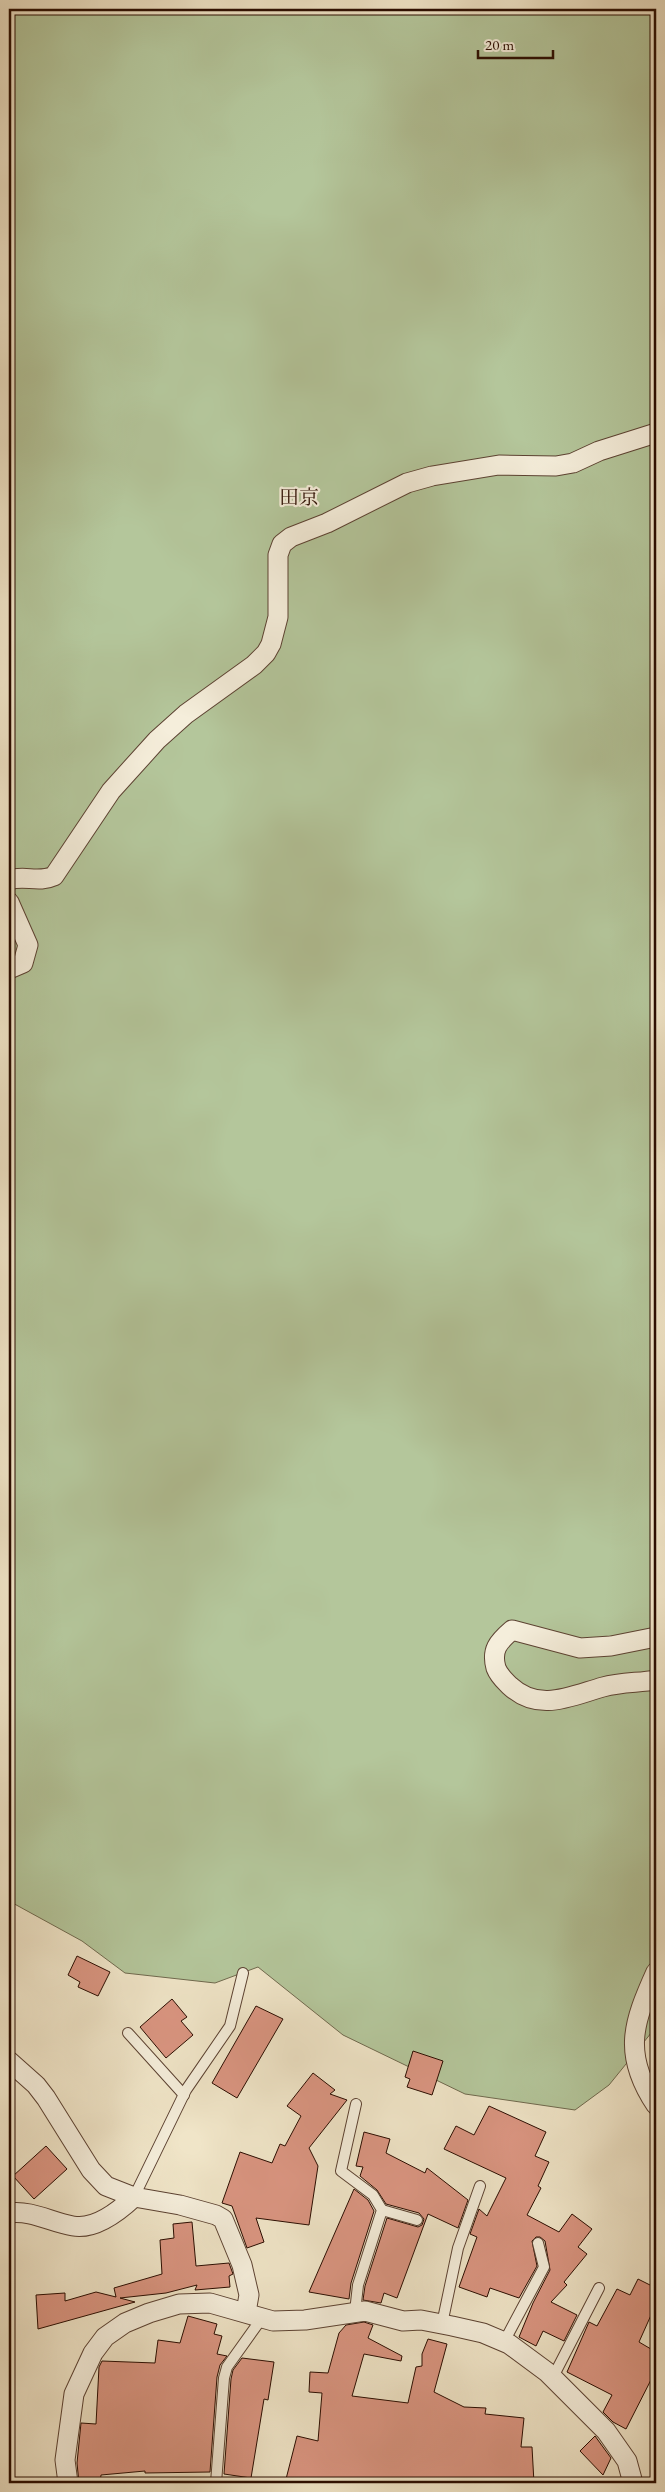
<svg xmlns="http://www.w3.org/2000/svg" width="665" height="2492" font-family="'EB Garamond','Noto Serif JP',serif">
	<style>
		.green { fill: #b4c69b; stroke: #6f694e }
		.building { fill: #da9581; stroke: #2a0c00 }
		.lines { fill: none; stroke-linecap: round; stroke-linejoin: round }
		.service-casing { stroke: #5c4232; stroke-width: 12 }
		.minor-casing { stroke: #5c4232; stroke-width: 21 }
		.service { stroke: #f5eedb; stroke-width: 10 }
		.minor { stroke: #f5eedb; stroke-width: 19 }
		.labels { text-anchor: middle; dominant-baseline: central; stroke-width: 4.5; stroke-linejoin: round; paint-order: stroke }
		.quarter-label { font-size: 20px; fill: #2a0c00; stroke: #f5eedb }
	</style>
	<rect width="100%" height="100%" fill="#f0e5c8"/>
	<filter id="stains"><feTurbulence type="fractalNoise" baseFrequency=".004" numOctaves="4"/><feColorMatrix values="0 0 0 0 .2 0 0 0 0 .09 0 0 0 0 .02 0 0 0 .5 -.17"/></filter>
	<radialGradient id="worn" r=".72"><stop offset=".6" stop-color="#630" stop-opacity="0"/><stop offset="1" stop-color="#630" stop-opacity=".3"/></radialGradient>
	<path class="green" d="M 9,9 L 656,9 L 656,2027 L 609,2085 L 575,2110 L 465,2094 L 343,2035 L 258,1967 L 215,1983 L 125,1973 L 82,1941 L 9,1901 Z"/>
	<g class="building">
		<path d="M 77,1956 L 110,1972 L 98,1996 L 78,1987 L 80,1982 L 68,1975 Z"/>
		<path d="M 172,1999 L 187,2017 L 181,2021 L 193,2035 L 166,2058 L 140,2027 Z"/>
		<path d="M 256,2006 L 283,2019 L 237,2098 L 212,2083 Z"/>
		<path d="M 413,2051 L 443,2061 L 432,2095 L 407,2087 L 410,2079 L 405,2077 Z"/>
		<path d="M 313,2073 L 335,2090 L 330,2094 L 347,2100 L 309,2148 L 318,2166 L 309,2225 L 256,2218 L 264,2242 L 247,2248 L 232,2206 L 222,2203 L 240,2152 L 272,2163 L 280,2144 L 285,2146 L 301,2116 L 287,2106 Z"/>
		<path d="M 489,2106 L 546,2132 L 535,2156 L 549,2162 L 538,2186 L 541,2188 L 527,2215 L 559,2232 L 572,2214 L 592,2229 L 578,2247 L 587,2254 L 564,2282 L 567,2285 L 551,2302 L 577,2315 L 564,2341 L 543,2331 L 536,2346 L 519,2337 L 533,2303 L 550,2270 L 545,2241 L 540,2237 L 536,2237 L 532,2241 L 537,2266 L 519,2298 L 490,2288 L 487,2297 L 459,2287 L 477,2237 L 470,2234 L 479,2209 L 487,2216 L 506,2178 L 444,2149 L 456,2126 L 474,2135 Z"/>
		<path d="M 364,2132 L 390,2139 L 386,2153 L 425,2173 L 427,2168 L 468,2200 L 458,2228 L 428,2214 L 397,2298 L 384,2293 L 381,2303 L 363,2300 L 365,2286 L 387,2218 L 418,2227 L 422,2225 L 424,2219 L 419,2213 L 386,2204 L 377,2190 L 360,2176 L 363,2167 L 356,2166 Z"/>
		<path d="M 46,2146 L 67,2169 L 34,2199 L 13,2176 Z"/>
		<path d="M 354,2189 L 368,2200 L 374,2211 L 351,2283 L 349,2299 L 309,2292 Z"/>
		<path d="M 192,2222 L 196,2266 L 229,2263 L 233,2274 L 229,2276 L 230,2287 L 195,2290 L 197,2285 L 166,2293 L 120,2298 L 135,2302 L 38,2329 L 36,2295 L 65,2293 L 65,2301 L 96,2292 L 116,2297 L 114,2288 L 162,2274 L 160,2240 L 174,2238 L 173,2224 Z"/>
		<path d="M 638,2279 L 656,2288 L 656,2304 L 639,2342 L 656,2352 L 656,2370 L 626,2429 L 613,2422 L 603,2412 L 612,2395 L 567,2372 L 589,2322 L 597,2326 L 617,2289 L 630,2295 Z"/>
		<path d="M 188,2316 L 217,2324 L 214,2334 L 222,2336 L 217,2354 L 227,2356 L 220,2365 L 217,2377 L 210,2472 L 145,2473 L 145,2471 L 101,2475 L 100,2483 L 79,2483 L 77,2463 L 81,2423 L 96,2424 L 99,2367 L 102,2361 L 155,2363 L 158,2340 L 180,2343 Z"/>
		<path d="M 364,2322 L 373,2325 L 368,2338 L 402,2356 L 401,2361 L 364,2354 L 352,2396 L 408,2403 L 416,2367 L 422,2366 L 422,2354 L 428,2339 L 447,2344 L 434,2392 L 464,2407 L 486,2408 L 485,2414 L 524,2418 L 521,2447 L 532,2447 L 534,2483 L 285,2483 L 297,2436 L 318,2441 L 322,2393 L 309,2392 L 310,2372 L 328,2373 L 339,2333 L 346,2325 Z"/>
		<path d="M 242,2358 L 274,2362 L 268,2400 L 264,2399 L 251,2478 L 224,2474 L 231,2379 L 233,2370 Z"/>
		<path d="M 595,2436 L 611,2458 L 603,2475 L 580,2451 Z"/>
	</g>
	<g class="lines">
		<g class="service-casing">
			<g id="service">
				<path d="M 128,2033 L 184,2095"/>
				<path d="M 134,2197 L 186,2090 L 230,2026 L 243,1973"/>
				<path d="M 382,2210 L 417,2220"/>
				<path d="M 355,2312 L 358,2285 L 382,2210 L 373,2195 L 341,2171 L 356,2104"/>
				<path d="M 442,2324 L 458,2248 L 480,2186"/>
				<path d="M 504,2342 L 544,2267 L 538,2243"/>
				<path d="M 553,2377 L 599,2288"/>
				<path d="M 216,2483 L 224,2378 L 227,2367 L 262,2318"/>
			</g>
		</g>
		<g class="minor-casing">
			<g id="minor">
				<path d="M 9,880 C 24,875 39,883 54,876 L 111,791 L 157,740 L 186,714 L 254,665 L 266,653 L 271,644 L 278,617 L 278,555 L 282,544 L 291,537 L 327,523 L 407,483 L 432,476 L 499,465 L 556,466 L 573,463 L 599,451 L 656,433"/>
				<path d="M 9,902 L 28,945 L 23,963 L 9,969"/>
				<path d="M 656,1637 L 611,1646 L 580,1648 L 512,1630 C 498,1642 491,1650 496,1668 C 499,1676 504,1680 510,1686 C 539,1713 571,1696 603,1687 C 621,1682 639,1683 656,1680"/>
				<path d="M 656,1972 C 633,2023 622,2054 656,2105"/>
				<path d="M 9,2061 L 36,2085 L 46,2098 L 91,2170 L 106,2186 L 134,2197 L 180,2205 L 216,2215 L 223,2219 L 242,2265 L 249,2295 L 246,2312"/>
				<path d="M 9,2213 C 32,2210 50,2222 73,2226 C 95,2230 118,2212 134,2197"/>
				<path d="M 68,2483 L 65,2460 L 74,2394 L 93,2353 L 105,2337 L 125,2323 L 149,2313 L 179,2304 L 210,2303 L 273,2321 L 305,2320 L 365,2311 L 403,2321 L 421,2320 L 452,2326 L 483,2333 L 509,2344 L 547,2372 L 606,2431 L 627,2461 L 633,2483"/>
			</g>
		</g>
		<use href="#service" class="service"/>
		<use href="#minor" class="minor"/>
	</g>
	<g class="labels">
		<g class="quarter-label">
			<text x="299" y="497">田京</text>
		</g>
	</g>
	<rect width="665" height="2492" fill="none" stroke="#f0e5c8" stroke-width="30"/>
	<rect x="10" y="10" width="645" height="2472" fill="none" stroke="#2a0c00" stroke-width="2.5"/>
	<rect x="15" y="15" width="635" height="2462" fill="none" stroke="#2a0c00"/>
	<path d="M478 50v8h75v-8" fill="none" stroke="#2a0c00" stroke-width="2.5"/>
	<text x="485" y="50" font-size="15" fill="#2a0c00" stroke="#f5eedb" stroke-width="4" paint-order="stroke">20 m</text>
	<rect width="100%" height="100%" filter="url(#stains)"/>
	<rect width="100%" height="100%" fill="url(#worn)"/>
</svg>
